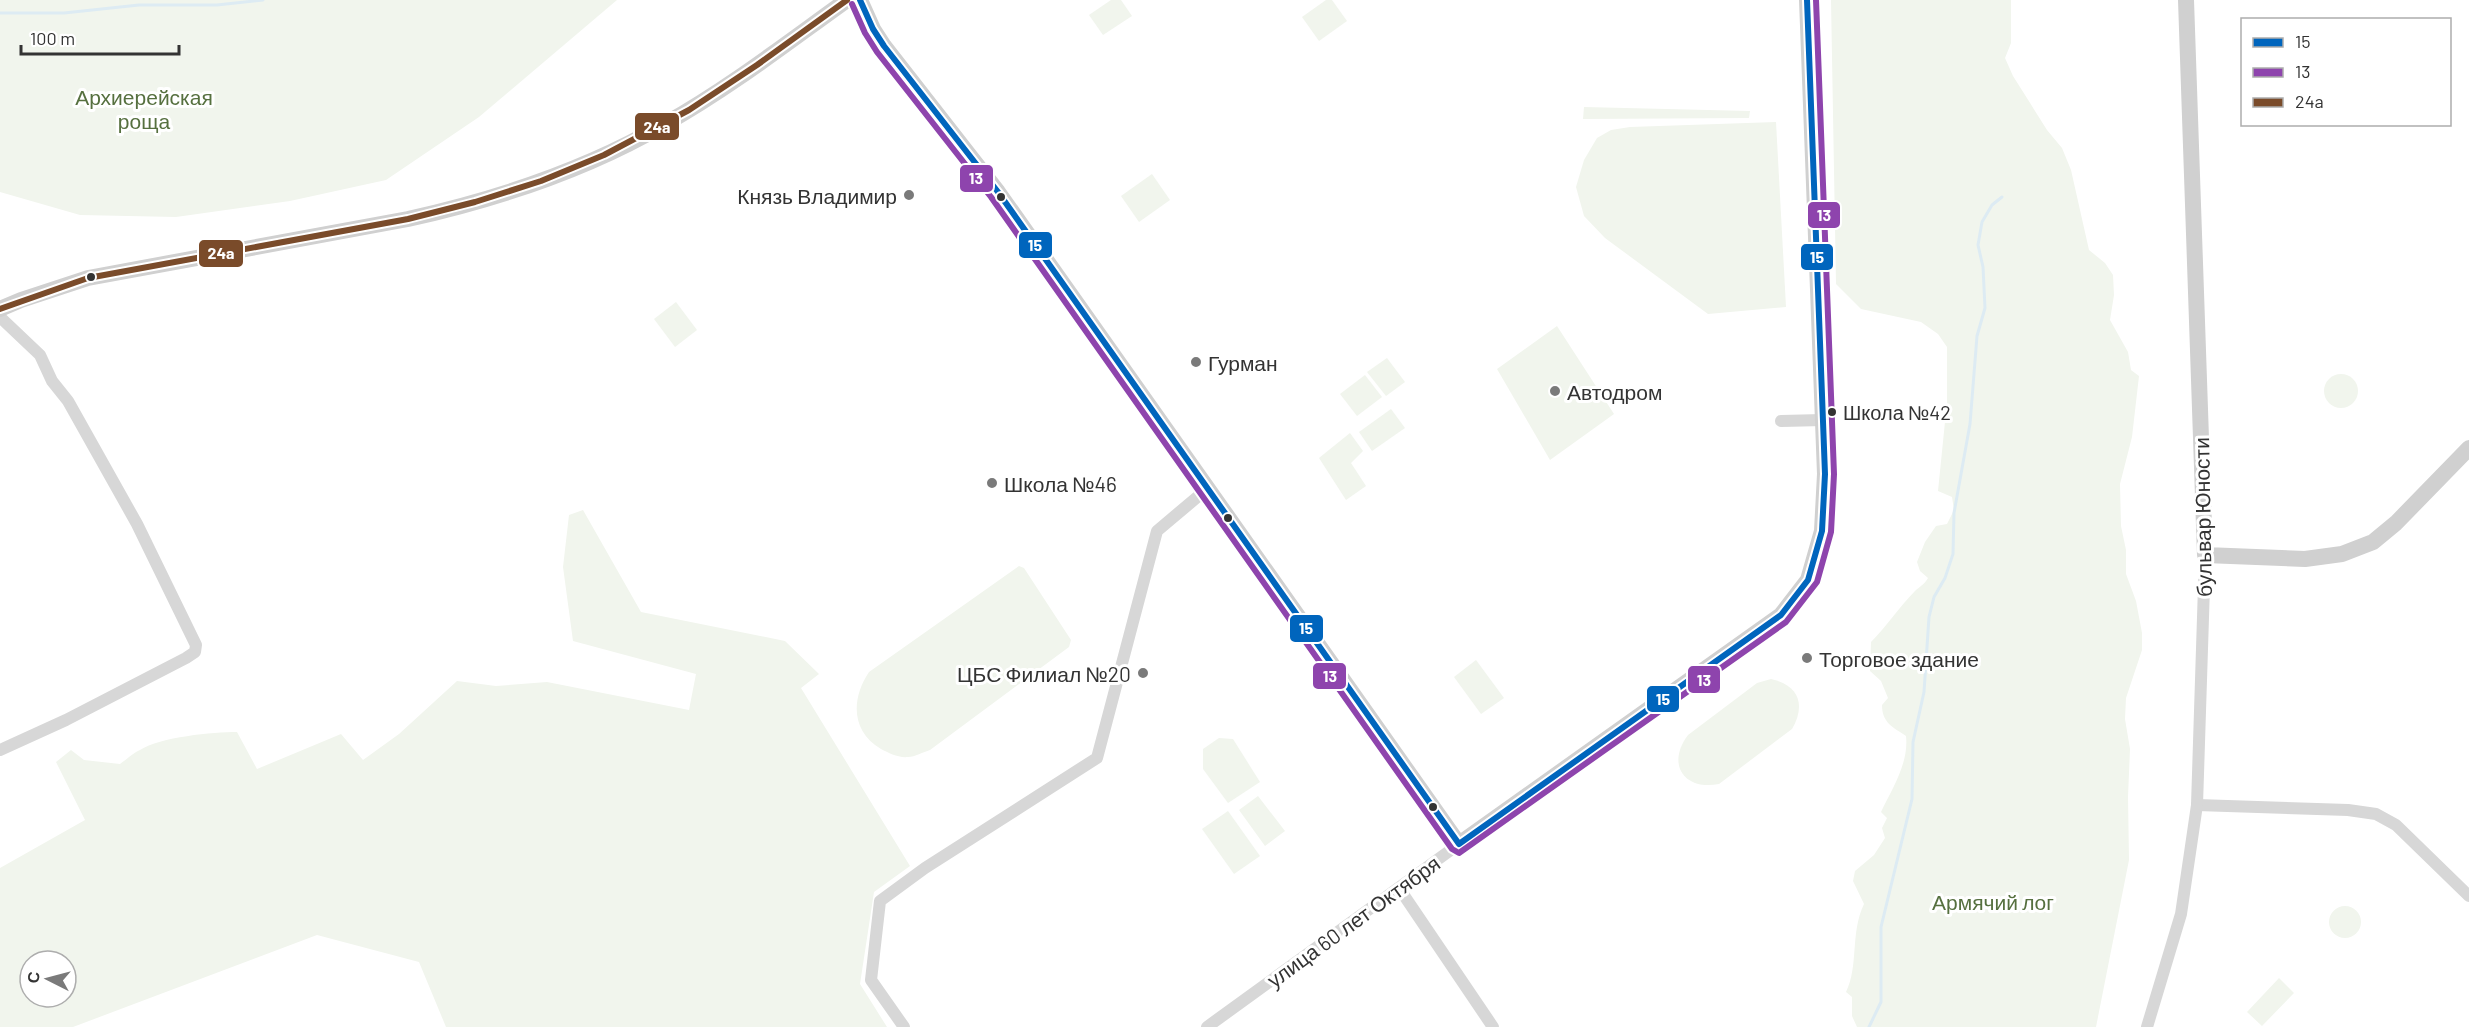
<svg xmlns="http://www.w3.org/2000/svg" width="2469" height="1027" font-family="Barlow,sans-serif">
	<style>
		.green { fill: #f1f5ed; fill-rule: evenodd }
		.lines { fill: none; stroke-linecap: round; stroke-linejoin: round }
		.stream { stroke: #ddebf3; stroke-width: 3 }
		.street { stroke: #d7d7d7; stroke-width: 12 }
		.secondary { stroke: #d0d0d0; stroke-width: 16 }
		.bus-1-casing { stroke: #fff; stroke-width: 10 }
		.bus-2-casing { stroke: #fff; stroke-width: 10 }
		.bus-3-casing { stroke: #fff; stroke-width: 10 }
		.bus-1 { stroke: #0065bd; stroke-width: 6 }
		.bus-2 { stroke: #8e44ad; stroke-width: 6 }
		.bus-3 { stroke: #7a4b2a; stroke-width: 6 }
		.poi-dot { fill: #7a7a7a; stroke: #fff; stroke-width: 2 }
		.bus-dot { fill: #333; stroke: #fff; stroke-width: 2 }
		.labels { text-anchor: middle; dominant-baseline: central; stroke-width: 6; stroke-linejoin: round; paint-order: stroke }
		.bus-label { font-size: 20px; fill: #333; stroke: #fff; text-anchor: start }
		.park-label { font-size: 21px; fill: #56703f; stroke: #fff }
		.poi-label { font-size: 21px; fill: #333; stroke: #fff; text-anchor: start }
		.street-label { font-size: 21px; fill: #333; stroke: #fff }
		.line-badge { stroke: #fff; stroke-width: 2 }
		.badge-label { font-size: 16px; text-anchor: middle; font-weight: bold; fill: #fff }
	</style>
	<rect width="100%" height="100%" fill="#fff"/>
	<g class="green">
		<path d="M 0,0 L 617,0 L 479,117 L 386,180 L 290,201 L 176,217 L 80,215 L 0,192 Z"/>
		<path d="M 1111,0 L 1121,0 L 1132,16 L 1103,35 L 1089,15 Z"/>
		<path d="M 1326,0 L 1332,0 L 1347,21 L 1319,41 L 1302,17 Z"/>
		<path d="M 1831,0 L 2011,0 L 2011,43 L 2005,58 L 2013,76 L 2047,130 L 2062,148 L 2071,170 L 2089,250 L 2105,263 L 2113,275 L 2114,295 L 2110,320 L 2128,352 L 2131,370 L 2139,376 L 2132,437 L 2120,484 L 2121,526 L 2126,550 L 2126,574 L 2136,601 L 2142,633 L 2142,650 L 2126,698 L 2125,719 L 2130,749 L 2128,797 L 2129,860 L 2096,1027 L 1857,1027 L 1852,1016 L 1852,997 L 1846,992 C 1859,966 1850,933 1864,904 L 1853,881 L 1855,871 L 1874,855 L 1885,838 L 1882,828 L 1887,818 L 1881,812 C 1892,789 1909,763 1906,736 C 1893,727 1882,723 1882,705 L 1888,698 L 1881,681 L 1870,671 L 1871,642 C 1887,626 1899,607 1915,591 C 1919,587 1925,584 1928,578 L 1920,571 L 1917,562 L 1925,542 L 1936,526 L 1947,524 L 1954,510 L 1952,497 L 1938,491 L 1947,402 L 1947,347 L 1938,334 L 1921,322 L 1861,309 L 1836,284 Z"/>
		<path d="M 1584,107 L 1750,111 L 1749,118 L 1583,119 Z"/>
		<path d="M 1776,122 L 1786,307 L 1708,314 L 1605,238 L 1584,216 L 1576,187 L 1584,160 L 1597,138 L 1611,130 L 1630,127 Z"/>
		<path d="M 1152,174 L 1170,200 L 1139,222 L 1121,196 Z"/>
		<path d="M 676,302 L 697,330 L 675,347 L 654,319 Z"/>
		<path d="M 1557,326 L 1614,414 L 1550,460 L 1497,369 Z"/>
		<path d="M 1387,358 L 1405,382 L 1386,396 L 1367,372 Z"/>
		<circle cx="2341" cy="391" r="17"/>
		<path d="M 1365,375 L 1382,397 L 1357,416 L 1340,394 Z"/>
		<path d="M 1391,409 L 1405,428 L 1372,451 L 1359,432 Z"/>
		<path d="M 1350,433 L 1363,451 L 1351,463 L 1366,486 L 1346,500 L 1319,458 Z"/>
		<path d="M 583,510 L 641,612 L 785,641 L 819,674 L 801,688 L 910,866 L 874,892 L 860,984 L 887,1027 L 446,1027 L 419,962 L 317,935 L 73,1027 L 0,1027 L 0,868 L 85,820 L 56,762 L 71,750 L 84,760 L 120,764 C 127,759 133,753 140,750 C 160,737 213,732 237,732 L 257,769 L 341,734 L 363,760 L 399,734 L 457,681 L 496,686 L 547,682 L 689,710 L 696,674 L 573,641 L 563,567 L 569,515 ZM 30,961 L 66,961 L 66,997 L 30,997 Z"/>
		<path d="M 1019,566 L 1024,568 L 1071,640 L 1069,647 L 930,750 C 923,752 915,757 908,757 C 898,758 889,753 881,749 C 851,731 851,699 869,672 Z"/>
		<path d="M 1476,660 L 1504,698 L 1481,714 L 1454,677 Z"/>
		<path d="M 1771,679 C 1799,685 1806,705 1792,729 L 1719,784 C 1684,791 1666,764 1688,735 L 1757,683 Z"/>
		<path d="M 1219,738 L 1233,739 L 1260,782 L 1228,803 L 1203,769 L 1203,749 Z"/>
		<path d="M 1258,796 L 1285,831 L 1265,846 L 1239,810 Z"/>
		<path d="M 1228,811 L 1260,856 L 1234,874 L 1202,829 Z"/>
		<circle cx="2345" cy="922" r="16"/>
		<path d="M 2279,978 L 2294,993 L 2262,1026 L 2247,1012 Z"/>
	</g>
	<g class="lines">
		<g class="stream">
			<path d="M 0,13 L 64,13 L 139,5 L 217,5 L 263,0"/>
			<path d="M 1869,1027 L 1881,1002 L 1881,927 L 1912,799 L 1913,742 L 1924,692 L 1929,617 L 1934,597 L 1945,578 L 1953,554 L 1954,513 L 1970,424 L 1977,336 L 1985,308 L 1983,267 L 1978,245 L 1982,222 L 1992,205 L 2002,197"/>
		</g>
		<g class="street">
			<path d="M 0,317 L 40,355 L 52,381 L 68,401 L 137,524 L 196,645 L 195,652 L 186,658 L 66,720 L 0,750"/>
			<path d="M 1781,421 L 1823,420"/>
			<path d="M 2197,805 L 2348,810 L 2376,814 L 2396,825 L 2469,896"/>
			<path d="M 1399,888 L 1493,1027"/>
			<path d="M 904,1027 L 871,980 L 880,901 L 925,868 L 1097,758 L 1157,531 L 1208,488"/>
			<path d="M 1207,1027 L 1459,844"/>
			<path d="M 2147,1027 L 2181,914 L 2197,805 L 2205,555"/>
		</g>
		<g class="secondary">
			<path d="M 860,0 L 873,29 L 884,46 L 998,192 L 1459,844 L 1781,615 L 1808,580 L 1822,531 L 1825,474 L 1807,0"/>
			<path d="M 2186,0 L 2205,555 L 2305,559 L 2342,554 L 2373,542 L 2396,523 L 2469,448"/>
			<path d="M 0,309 L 21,300 L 88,278 L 408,219 C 498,199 586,170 665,124 C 729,88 787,43 847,0"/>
		</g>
		<g class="bus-1-casing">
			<path id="bus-1" d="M 860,0 L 873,29 L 884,46 L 998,192 L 1459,844 L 1781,615 L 1808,580 L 1822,531 L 1825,474 L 1807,0"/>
		</g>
		<g class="bus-2-casing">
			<path id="bus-2" d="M 852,4 L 865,33 L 877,52 L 991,197 L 1452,849 L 1459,853 L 1786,622 L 1817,582 L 1831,532 L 1834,474 L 1816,0"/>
		</g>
		<g class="bus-3-casing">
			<path id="bus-3" d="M 0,309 L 88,278 L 408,219 L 475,202 L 541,181 L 604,155 L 689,110 L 757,65 L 847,0"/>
		</g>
		<use href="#bus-1" class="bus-1"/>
		<use href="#bus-2" class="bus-2"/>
		<use href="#bus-3" class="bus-3"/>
	</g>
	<g class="poi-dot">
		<circle cx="909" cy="195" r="6"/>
		<circle cx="1196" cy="362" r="6"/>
		<circle cx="1555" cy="391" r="6"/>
		<circle cx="992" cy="483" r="6"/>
		<circle cx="1807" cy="658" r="6"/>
		<circle cx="1143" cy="673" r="6"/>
	</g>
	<g class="bus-dot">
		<circle cx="1001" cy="197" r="5"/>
		<circle cx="91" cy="277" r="5"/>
		<circle cx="1832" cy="412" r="5"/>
		<circle cx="1228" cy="518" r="5"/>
		<circle cx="1433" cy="807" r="5"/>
	</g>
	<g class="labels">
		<g class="bus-label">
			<text x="1843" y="412">Школа №42</text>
		</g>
		<g class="park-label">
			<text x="144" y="96">Архиерейская<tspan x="144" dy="24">роща</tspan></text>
			<text x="1993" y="901">Армячий лог</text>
		</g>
		<g class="poi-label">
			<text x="897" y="195" text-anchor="end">Князь Владимир</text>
			<text x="1208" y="362">Гурман</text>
			<text x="1567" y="391">Автодром</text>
			<text x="1004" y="483">Школа №46</text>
			<text x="1819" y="658">Торговое здание</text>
			<text x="1131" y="673" text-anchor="end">ЦБС Филиал №20</text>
		</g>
		<g class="street-label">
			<text transform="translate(2202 517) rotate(-91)">бульвар Юности</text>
			<text transform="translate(1353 921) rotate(-36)">улица 60 лет Октября</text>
		</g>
	</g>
	<g class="line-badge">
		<rect x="634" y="112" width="46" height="29" rx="6" fill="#7a4b2a"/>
		<rect x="959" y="164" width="35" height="29" rx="6" fill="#8e44ad"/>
		<rect x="1807" y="201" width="34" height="28" rx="6" fill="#8e44ad"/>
		<rect x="1018" y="231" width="35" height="28" rx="6" fill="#0065bd"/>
		<rect x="198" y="239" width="46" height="29" rx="6" fill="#7a4b2a"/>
		<rect x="1800" y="243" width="34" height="28" rx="6" fill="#0065bd"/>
		<rect x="1289" y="614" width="35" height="29" rx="6" fill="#0065bd"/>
		<rect x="1312" y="662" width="35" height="28" rx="6" fill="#8e44ad"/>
		<rect x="1687" y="665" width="34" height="29" rx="6" fill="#8e44ad"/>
		<rect x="1646" y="685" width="34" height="28" rx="6" fill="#0065bd"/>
	</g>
	<g class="badge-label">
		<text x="657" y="133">24a</text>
		<text x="976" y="184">13</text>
		<text x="1824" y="221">13</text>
		<text x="1035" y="251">15</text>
		<text x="221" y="259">24a</text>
		<text x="1817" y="263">15</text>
		<text x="1306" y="634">15</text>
		<text x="1330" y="682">13</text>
		<text x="1704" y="686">13</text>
		<text x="1663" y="705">15</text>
	</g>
	<rect x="2241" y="18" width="210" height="108" fill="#ffffff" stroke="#adadad" stroke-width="1.5"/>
	<rect x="2253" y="38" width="30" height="9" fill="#0065bd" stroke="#adadad" stroke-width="1.5"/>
	<text x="2295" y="48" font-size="18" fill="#333333">15</text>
	<rect x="2253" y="68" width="30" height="9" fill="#8e44ad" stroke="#adadad" stroke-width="1.5"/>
	<text x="2295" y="78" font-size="18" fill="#333333">13</text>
	<rect x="2253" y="98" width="30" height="9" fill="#7a4b2a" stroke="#adadad" stroke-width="1.5"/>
	<text x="2295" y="108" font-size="18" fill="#333333">24a</text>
	<g transform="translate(48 979) rotate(276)"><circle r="28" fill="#ffffff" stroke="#adadad" stroke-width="1.5"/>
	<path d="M0-4.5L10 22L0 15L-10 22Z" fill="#7a7a7a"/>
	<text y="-9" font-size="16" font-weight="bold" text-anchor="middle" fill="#333333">С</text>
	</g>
	<path d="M21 45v9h158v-9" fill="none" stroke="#333333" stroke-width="3"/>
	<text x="30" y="45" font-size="18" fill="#333333" stroke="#ffffff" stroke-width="4.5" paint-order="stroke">100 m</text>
</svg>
